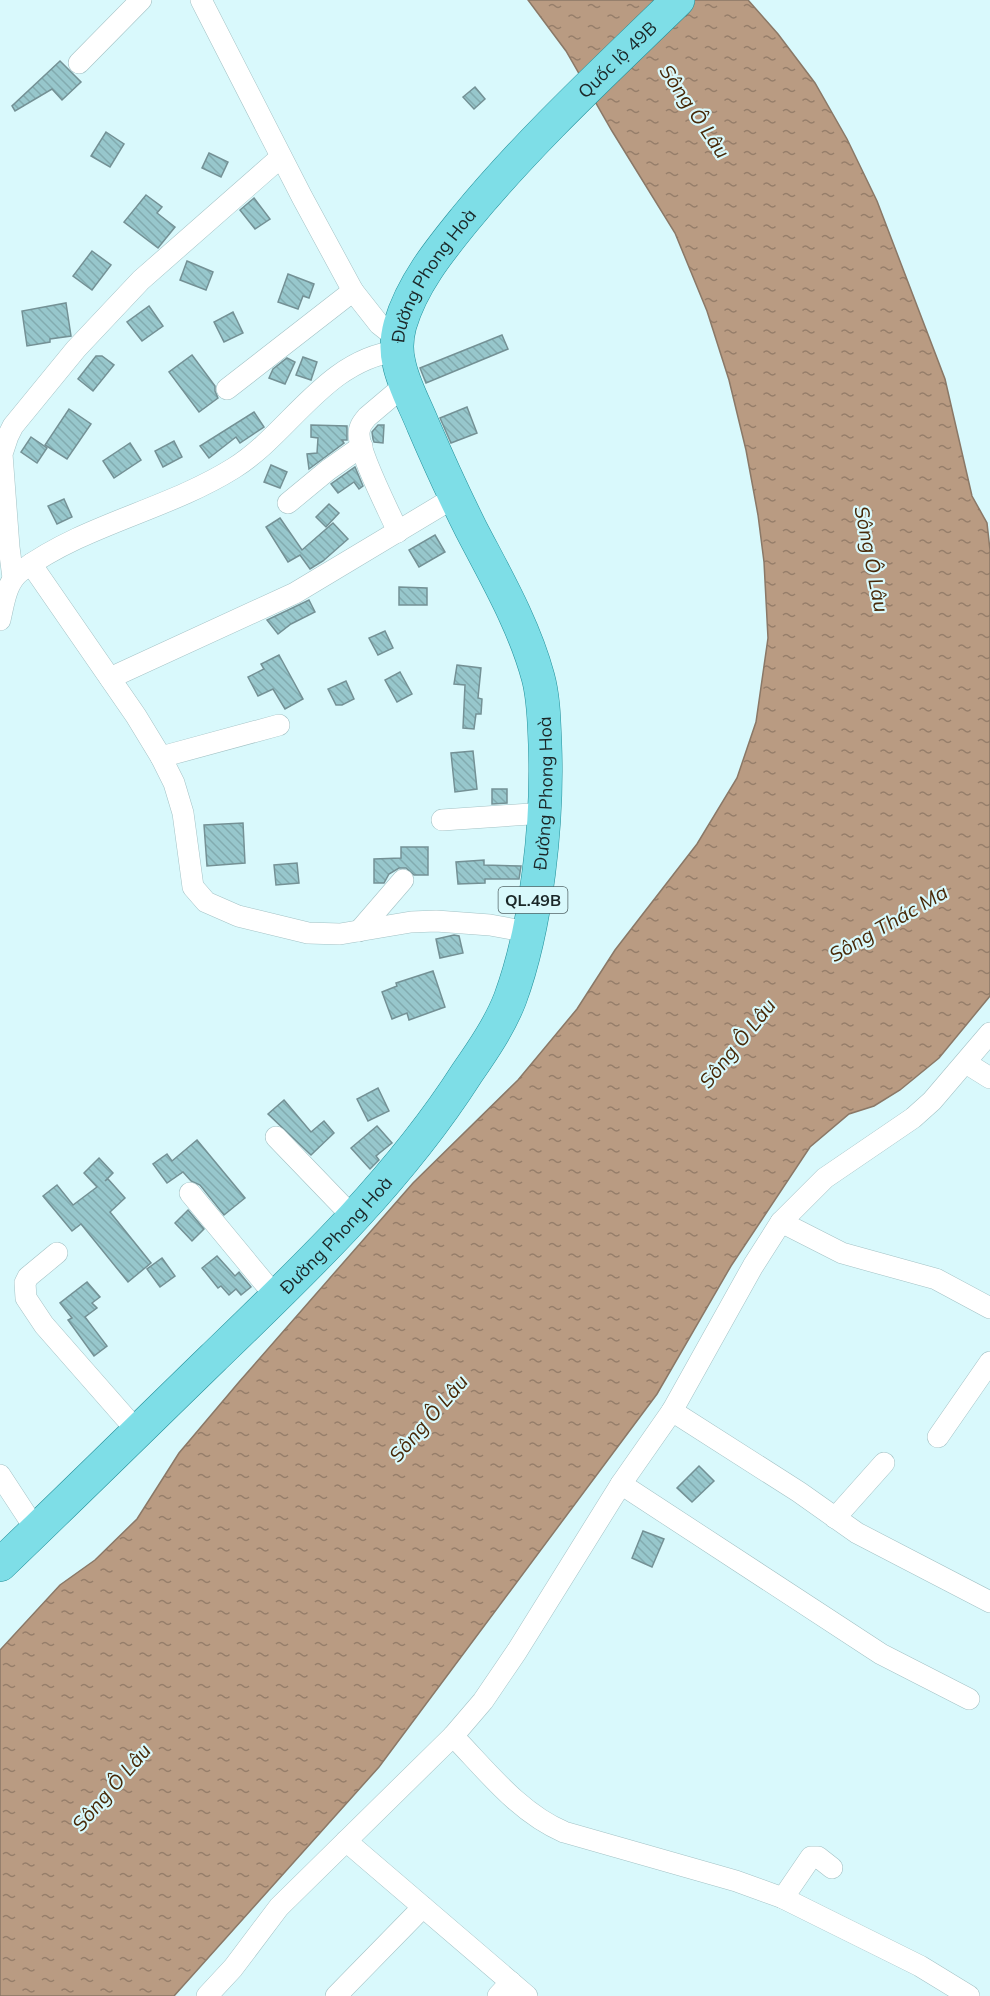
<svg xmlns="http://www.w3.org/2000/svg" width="990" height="1996" font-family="Mulish,sans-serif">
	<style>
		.water { fill: url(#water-ripples); stroke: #8a7867; stroke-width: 1.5 }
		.building { fill: url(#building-back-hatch); stroke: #749195; stroke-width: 1.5 }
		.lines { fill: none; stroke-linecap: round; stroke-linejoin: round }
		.street-casing { stroke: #a3c2c5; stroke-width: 22 }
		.primary-casing { stroke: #23909a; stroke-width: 34 }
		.street { stroke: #fff; stroke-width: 21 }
		.primary { stroke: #7edee7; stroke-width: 33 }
		.labels { text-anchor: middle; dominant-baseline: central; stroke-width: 4.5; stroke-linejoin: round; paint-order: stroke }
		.shield { fill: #d9f9fc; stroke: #546668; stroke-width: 1.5 }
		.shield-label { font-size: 16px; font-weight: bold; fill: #1b2728 }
		.street-label { font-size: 18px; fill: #1b2728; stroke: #d9f9fc }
		.water-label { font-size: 20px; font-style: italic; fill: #472807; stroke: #d9f9fc }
	</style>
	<defs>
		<pattern id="water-ripples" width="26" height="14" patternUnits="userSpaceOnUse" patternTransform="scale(1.5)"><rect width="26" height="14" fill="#b99b82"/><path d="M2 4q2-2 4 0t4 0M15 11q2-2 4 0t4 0" fill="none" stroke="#967e6a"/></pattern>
		<pattern id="building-back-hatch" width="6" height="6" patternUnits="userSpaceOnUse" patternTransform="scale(1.5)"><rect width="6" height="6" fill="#97c7cc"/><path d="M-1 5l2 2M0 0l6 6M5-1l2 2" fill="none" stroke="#82abaf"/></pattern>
	</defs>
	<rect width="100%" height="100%" fill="#d9f9fc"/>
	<path class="water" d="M 528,0 L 748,0 L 778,34 L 815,83 L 847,139 L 877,201 L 945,379 L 972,496 L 987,523 L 990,550 L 990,996 L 939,1058 L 900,1090 L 874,1106 L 849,1114 L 810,1147 L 731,1266 L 657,1394 L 379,1767 L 174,1996 L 0,1996 L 0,1650 L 60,1585 L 95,1560 L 137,1519 L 179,1453 L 239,1382 L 413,1183 L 518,1080 L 577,1009 L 615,950 L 697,844 L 737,778 L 756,722 L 768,638 L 764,562 L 758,515 L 746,450 L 729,380 L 707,311 L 675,233 L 612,131 L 566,51 Z"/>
	<g class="building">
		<path d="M 60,61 L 81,82 L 62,100 L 52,89 L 15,111 L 12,106 Z"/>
		<path d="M 475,87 L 485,99 L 474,109 L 463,97 Z"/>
		<path d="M 106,132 L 124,144 L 110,167 L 91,156 Z"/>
		<path d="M 209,153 L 228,162 L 221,177 L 202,168 Z"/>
		<path d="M 146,195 L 162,207 L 157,213 L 175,227 L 158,248 L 124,222 Z"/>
		<path d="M 254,198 L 270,219 L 255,229 L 240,210 Z"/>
		<path d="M 92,251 L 111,265 L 92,290 L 73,276 Z"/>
		<path d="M 187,261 L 213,272 L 206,290 L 180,280 Z"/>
		<path d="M 288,274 L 314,284 L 309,298 L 303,296 L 298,309 L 278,302 Z"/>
		<path d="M 66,303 L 71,336 L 50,339 L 50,342 L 27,346 L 22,311 Z"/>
		<path d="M 149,306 L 163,326 L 142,341 L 127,322 Z"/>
		<path d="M 233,312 L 243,333 L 224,342 L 214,322 Z"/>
		<path d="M 502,335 L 508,349 L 426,383 L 420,368 Z"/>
		<path d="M 192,355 L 215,386 L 215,391 L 218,398 L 199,412 L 169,372 Z"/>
		<path d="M 96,356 L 102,356 L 114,365 L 93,391 L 78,379 Z"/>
		<path d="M 303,357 L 317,362 L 311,380 L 296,375 Z"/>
		<path d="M 287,358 L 295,362 L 285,384 L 269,378 L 273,369 Z"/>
		<path d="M 467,407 L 477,433 L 451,443 L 440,418 Z"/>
		<path d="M 69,409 L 91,424 L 67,459 L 45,445 Z"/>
		<path d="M 254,412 L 264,427 L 240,443 L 236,437 L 209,458 L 200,446 Z"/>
		<path d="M 311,425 L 347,426 L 347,440 L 342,440 L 344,443 L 309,469 L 307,454 L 317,453 L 318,438 L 311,437 Z"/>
		<path d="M 378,425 L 384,425 L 383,443 L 374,442 L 373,439 L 372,432 Z"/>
		<path d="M 31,437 L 47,448 L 37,463 L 21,452 Z"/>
		<path d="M 174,441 L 182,457 L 163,467 L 155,451 Z"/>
		<path d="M 130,443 L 141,460 L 114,478 L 103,461 Z"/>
		<path d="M 271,465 L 287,472 L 280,488 L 264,482 Z"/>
		<path d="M 355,467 L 363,486 L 359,489 L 354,482 L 338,493 L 331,484 Z"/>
		<path d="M 64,499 L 72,517 L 57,524 L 48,506 Z"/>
		<path d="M 329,504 L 339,513 L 326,527 L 316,517 Z"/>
		<path d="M 280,518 L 302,550 L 333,523 L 348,539 L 323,561 L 310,569 L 300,555 L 288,562 L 266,527 Z"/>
		<path d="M 435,535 L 445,552 L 419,567 L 409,550 Z"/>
		<path d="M 399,587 L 427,588 L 427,605 L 399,605 Z"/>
		<path d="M 309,600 L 315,612 L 291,624 L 278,634 L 267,620 Z"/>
		<path d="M 385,631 L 393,648 L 378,655 L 369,638 Z"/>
		<path d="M 279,655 L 303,699 L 285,709 L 273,689 L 258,696 L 248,677 L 264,669 L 261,664 Z"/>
		<path d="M 457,665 L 481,668 L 478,698 L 482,699 L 481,714 L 476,714 L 474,729 L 463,728 L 465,685 L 454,684 Z"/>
		<path d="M 400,672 L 412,694 L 397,702 L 385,680 Z"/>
		<path d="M 346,681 L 354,699 L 342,705 L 336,705 L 328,689 Z"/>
		<path d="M 473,751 L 477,789 L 455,792 L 451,753 Z"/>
		<path d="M 492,789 L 507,789 L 507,803 L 492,804 Z"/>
		<path d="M 243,823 L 245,863 L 207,866 L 204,825 Z"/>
		<path d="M 401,847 L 428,847 L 428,875 L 414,875 L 406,868 L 399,868 L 389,874 L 384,883 L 374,883 L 374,859 L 401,858 Z"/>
		<path d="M 484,860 L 484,865 L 521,866 L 519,879 L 485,879 L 485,883 L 458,884 L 456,862 Z"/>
		<path d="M 297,863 L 299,883 L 276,885 L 274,865 Z"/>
		<path d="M 454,935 L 459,936 L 463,953 L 440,958 L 436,939 Z"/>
		<path d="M 433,971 L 445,1007 L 409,1020 L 407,1013 L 392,1019 L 382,992 L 397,986 L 396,983 Z"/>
		<path d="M 378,1088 L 389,1111 L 368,1121 L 357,1099 Z"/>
		<path d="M 284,1100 L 311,1132 L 324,1121 L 334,1133 L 311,1155 L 268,1114 Z"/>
		<path d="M 377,1126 L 392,1143 L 376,1156 L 379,1160 L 370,1169 L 351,1148 Z"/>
		<path d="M 197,1140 L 245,1198 L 224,1215 L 200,1185 L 191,1181 L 183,1172 L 167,1183 L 153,1164 L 167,1154 L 172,1161 Z"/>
		<path d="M 99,1158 L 113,1173 L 105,1181 L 108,1179 L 125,1198 L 110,1212 L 151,1263 L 128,1282 L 81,1224 L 72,1231 L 43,1196 L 57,1185 L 73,1205 L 97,1187 L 84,1173 Z"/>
		<path d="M 188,1210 L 204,1229 L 192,1241 L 175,1223 Z"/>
		<path d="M 217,1256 L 235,1276 L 239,1272 L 251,1287 L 241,1295 L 236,1289 L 229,1295 L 221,1286 L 218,1288 L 202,1268 Z"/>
		<path d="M 162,1258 L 175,1276 L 160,1287 L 147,1269 Z"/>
		<path d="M 87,1282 L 100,1297 L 92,1303 L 97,1308 L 85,1317 L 107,1346 L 94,1356 L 68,1320 L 72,1318 L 60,1303 Z"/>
		<path d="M 699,1466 L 714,1481 L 692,1502 L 677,1488 Z"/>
		<path d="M 643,1531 L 664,1539 L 652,1567 L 632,1558 Z"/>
	</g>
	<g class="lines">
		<g class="street-casing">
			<g id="street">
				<path d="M 201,0 L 302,197 L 353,291 L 379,324 L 398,339"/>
				<path d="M 79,63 L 141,0"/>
				<path d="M 227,389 L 353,291"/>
				<path d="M 288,503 L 328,470 L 362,446"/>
				<path d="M 398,532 C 389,511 359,454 359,434 C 359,427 362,423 367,417 L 406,384"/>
				<path d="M 31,564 L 136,716 L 161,757 L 174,783 L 183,813 L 193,887 L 206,902 L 238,916 L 308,933 L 340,934 L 411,922 L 436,921 L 490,925 L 528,932"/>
				<path d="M 13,578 L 9,547 L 2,454 L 8,436 L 13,426 L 76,349 L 141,280 L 281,157"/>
				<path d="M 0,620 C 4,603 6,582 21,571 C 85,524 167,510 234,468 C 290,433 325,360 397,351"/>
				<path d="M 110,678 L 295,593 L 455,497"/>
				<path d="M 161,757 L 279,725"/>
				<path d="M 442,820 L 545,813"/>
				<path d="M 359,931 L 403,880"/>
				<path d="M 966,1063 L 990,1078"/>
				<path d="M 276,1137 L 354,1218"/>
				<path d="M 190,1193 L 276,1297"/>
				<path d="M 781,1222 L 842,1253 L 936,1279 L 990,1308"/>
				<path d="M 57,1253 L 28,1277 L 25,1283 L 26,1298 L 44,1325 L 137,1431"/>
				<path d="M 672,1411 L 799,1492 L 857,1533 L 990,1602"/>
				<path d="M 938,1437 L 990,1362"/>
				<path d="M 0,1475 L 36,1530"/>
				<path d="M 621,1484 L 881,1654 L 969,1699"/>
				<path d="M 835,1518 L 884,1463"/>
				<path d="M 453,1736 C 487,1771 519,1813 564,1832 L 736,1881 L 783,1898 L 920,1966 L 969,1996"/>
				<path d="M 346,1841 L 527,1996"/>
				<path d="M 783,1898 L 811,1857 L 818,1857 L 832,1868"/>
				<path d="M 207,1996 L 233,1968 L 279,1907 L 453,1736 L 483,1701 L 517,1651 L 621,1484 L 672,1411 L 753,1266 L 781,1222 L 825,1178 L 913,1118 L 932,1101 L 990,1033"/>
				<path d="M 336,1996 L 423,1907"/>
				<path d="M 498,1996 L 511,1982"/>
			</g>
		</g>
		<g class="primary-casing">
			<g id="primary">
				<path id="s1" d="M 0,1565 C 72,1496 142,1427 213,1358 C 305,1269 398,1181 467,1073 C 483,1050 500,1025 510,999 C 537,926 548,821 545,744 C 544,722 544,699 538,677 C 524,625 496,577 471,529 C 454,495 438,460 423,425 C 415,405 403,384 399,363 C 396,351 397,336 400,325 C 412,284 439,251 465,219 C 530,140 605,71 678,0"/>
			</g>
		</g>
		<use href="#street" class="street"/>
		<use href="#primary" class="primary"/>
	</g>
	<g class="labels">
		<rect class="shield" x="498.5" y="887" width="69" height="26" rx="4.5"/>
		<g class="shield-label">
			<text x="533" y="900">QL.49B</text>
		</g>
		<g class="street-label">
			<text stroke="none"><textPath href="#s1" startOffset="1820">Quốc lộ 49B</textPath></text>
			<text stroke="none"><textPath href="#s1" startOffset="1533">Đường Phong Hoà</textPath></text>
			<text stroke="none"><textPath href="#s1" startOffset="975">Đường Phong Hoà</textPath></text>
			<text stroke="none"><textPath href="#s1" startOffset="471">Đường Phong Hoà</textPath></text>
		</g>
		<g class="water-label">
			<text transform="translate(695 111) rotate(56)">Sông Ô Lâu</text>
			<text transform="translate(872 559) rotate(79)">Sông Ô Lâu</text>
			<text transform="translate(888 923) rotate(-30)">Sông Thác Ma</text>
			<text transform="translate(737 1043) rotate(-51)">Sông Ô Lâu</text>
			<text transform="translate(428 1418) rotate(-49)">Sông Ô Lâu</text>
			<text transform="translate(111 1787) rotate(-49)">Sông Ô Lâu</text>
		</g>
	</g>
</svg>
